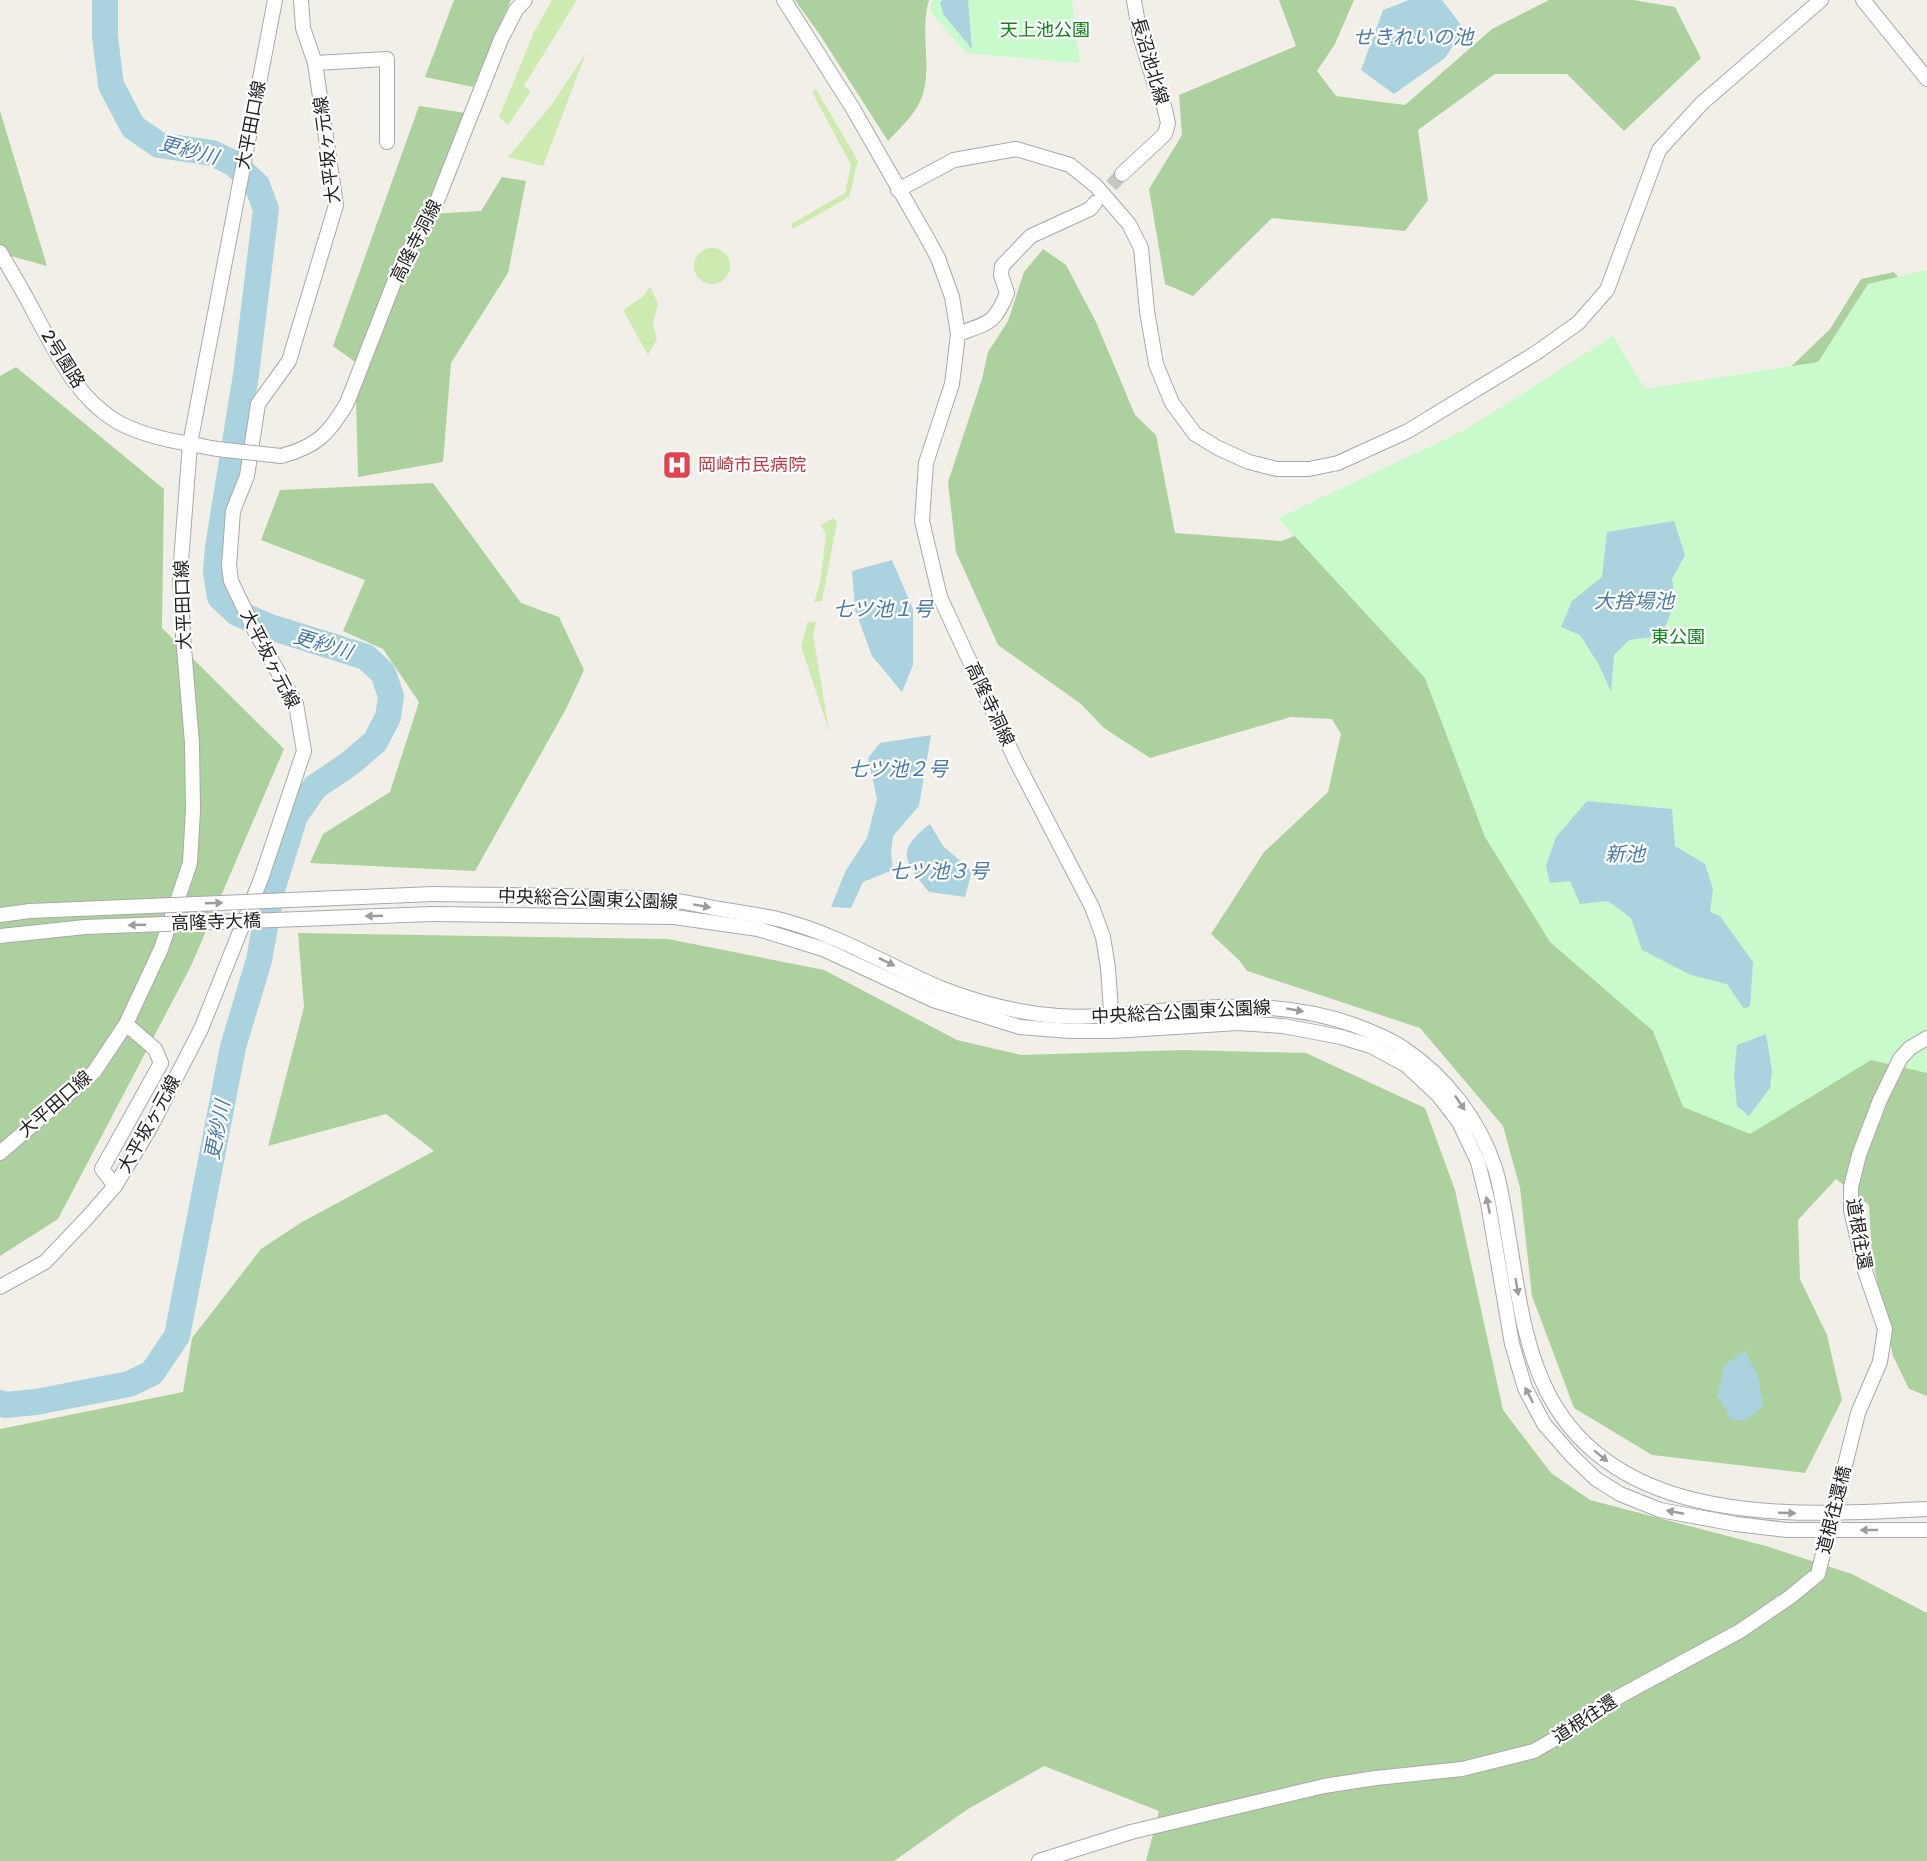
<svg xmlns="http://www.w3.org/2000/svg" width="1927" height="1861" font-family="Rubik,'Noto Sans JP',sans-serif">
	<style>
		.grass { fill: #cdebb0 }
		.forest { fill: #add19e }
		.park { fill: #c8facc }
		.water { fill: #aad3df }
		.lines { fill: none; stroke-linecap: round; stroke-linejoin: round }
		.river { stroke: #aad3df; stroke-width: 26 }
		.minor-tunnel { stroke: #c8c6c1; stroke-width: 14; stroke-dasharray: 14 7; stroke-linecap: butt }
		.minor-casing { stroke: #a9a9a9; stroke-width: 16 }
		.minor { stroke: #fff; stroke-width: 14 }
		.minor-bridge-casing { stroke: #a9a9a9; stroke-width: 16; stroke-linecap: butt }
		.minor-bridge { stroke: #fff; stroke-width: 14 }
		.oneway { fill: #9c9c9c }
		.labels { text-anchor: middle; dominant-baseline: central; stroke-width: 4.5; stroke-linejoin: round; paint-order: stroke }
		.park-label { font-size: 18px; fill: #0c8416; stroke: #fff }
		.street-label { font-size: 18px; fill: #222; stroke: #fff }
		.health-label { font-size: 18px; fill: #be3a42; stroke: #fff; text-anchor: start }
		.water-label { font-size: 20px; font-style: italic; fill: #4a7aab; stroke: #fff }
	</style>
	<rect width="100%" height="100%" fill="#f2efe9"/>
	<g class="grass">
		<path d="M 552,0 L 577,0 L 524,86 L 531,91 L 508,125 L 499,117 L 534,32 Z"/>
		<path d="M 586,53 L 543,166 L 508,157 L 552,104 Z"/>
		<path d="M 816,89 L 858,161 L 849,197 L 793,229 L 791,224 L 845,193 L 851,165 L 812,92 Z"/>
		<circle cx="712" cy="266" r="18"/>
		<path d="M 650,286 L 658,304 L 653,323 L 657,339 L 648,355 L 623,310 L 644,296 Z"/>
		<path d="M 833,518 L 837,522 L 822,601 L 814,602 L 820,583 L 826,535 L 821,525 Z"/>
		<path d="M 808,622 L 816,622 L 813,635 L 829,731 L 801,646 Z"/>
	</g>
	<g class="forest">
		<path d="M 454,0 L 511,0 L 473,87 L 425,77 Z"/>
		<path d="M 795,0 L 929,0 C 918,34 937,78 916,109 C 908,121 897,131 888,141 L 820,35 Z"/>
		<path d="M 1279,0 L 1354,0 L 1335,44 L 1317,71 L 1336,96 L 1405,105 L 1492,29 L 1549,0 L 1633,0 L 1675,7 L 1701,58 L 1624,131 L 1567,74 L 1495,74 L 1418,130 L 1428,200 L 1405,231 L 1272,218 L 1193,296 L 1165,284 L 1149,189 L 1182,135 L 1179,95 L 1296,46 Z"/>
		<path d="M 419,106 L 466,113 L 428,214 L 481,211 L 502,177 L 526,181 L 508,273 L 451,363 L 443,462 L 358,477 L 355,362 L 333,346 Z"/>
		<path d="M 0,111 L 47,266 L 0,253 Z"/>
		<path d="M 1043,249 L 1066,265 L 1096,322 L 1135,415 L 1156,435 L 1175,533 L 1281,541 L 1644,406 L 1774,383 L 1830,329 L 1861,279 L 1894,272 L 1927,312 L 1927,1396 L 1909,1389 L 1893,1356 L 1872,1257 L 1869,1205 L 1836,1179 L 1798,1220 L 1800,1279 L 1827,1335 L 1842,1400 L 1805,1473 L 1652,1455 L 1574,1408 L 1532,1296 L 1520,1188 L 1503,1126 L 1420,1028 L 1247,971 L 1239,960 L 1211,934 L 1264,852 L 1328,792 L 1341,734 L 1332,719 L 1291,717 L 1150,758 L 1104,728 L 1081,704 L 998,645 L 956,552 L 948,482 L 982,379 L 988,352 L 1008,321 L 1024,272 Z"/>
		<path d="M 16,367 L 164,489 L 162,628 L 284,749 L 191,966 L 58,1219 L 0,1256 L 0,376 Z"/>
		<path d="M 433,483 L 521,603 L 559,617 L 584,670 L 566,709 L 475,871 L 310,863 L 323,834 L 390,792 L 419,702 L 383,649 L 343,631 L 365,580 L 261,540 L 280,490 Z"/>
		<path d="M 298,933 L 668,939 L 824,970 L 957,1040 L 1021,1055 L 1183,1050 L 1306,1053 L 1425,1108 L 1455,1190 L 1503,1410 L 1551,1473 L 1590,1500 L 1766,1546 L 1852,1574 L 1927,1613 L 1927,1861 L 1146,1861 L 1159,1811 L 1044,1766 L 968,1809 L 894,1861 L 0,1861 L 0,1429 L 183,1392 L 192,1338 L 261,1249 L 302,1222 L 434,1151 L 386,1114 L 268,1146 L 304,1007 Z"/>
	</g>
	<g class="park">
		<path d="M 934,0 L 1072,0 L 1080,63 L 966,53 L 930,11 L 931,4 Z"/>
		<path d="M 1927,270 L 1927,1073 L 1871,1060 L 1750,1134 L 1683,1107 L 1653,1031 L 1550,942 L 1485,837 L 1425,678 L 1278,518 L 1465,430 L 1613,336 L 1645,389 L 1818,362 L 1868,284 Z"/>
	</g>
	<g class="water">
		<path d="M 943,0 L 968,0 L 972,49 L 943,14 L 940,2 Z"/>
		<path d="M 1409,0 L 1442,0 L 1464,29 L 1445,58 L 1394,94 L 1361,70 L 1383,10 Z"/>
		<path d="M 1674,521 L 1685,555 L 1672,579 L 1675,602 L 1663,632 L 1652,637 L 1629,640 L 1614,655 L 1611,692 L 1599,665 L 1580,635 L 1561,627 L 1572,601 L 1602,577 L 1607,532 Z"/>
		<path d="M 892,560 L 913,609 L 913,665 L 902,692 L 872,656 L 855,610 L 852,571 Z"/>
		<path d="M 931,735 L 919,806 L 893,836 L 891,853 L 893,870 L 863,882 L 851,908 L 831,907 L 845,872 L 867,838 L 877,799 L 868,758 L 880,743 Z"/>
		<path d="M 1587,801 L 1672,809 L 1675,846 L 1705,864 L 1713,889 L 1710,912 L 1720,916 L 1753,962 L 1750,1006 L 1744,1009 L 1727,984 L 1691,975 L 1642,950 L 1631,918 L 1608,901 L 1580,904 L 1570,881 L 1550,883 L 1546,866 L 1556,837 Z"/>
		<path d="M 930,824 L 943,846 L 972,871 L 965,897 L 929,892 C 904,861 895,851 930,824 Z"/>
		<path d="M 1766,1034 L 1772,1071 L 1770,1088 L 1749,1116 L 1737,1106 L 1734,1075 L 1737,1045 Z"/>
		<path d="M 1745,1351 L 1758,1376 L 1763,1406 L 1745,1421 L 1731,1419 L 1717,1395 L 1725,1364 Z"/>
	</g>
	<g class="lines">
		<path class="river" d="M 0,1403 L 5,1405 L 36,1402 L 129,1384 L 152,1373 L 177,1336 L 233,1047 L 259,960 L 272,890 L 295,816 L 315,787 L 349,764 L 375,742 L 388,717 L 391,696 L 383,673 L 366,657 L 270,627 L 237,613 L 220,597 L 216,572 L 218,547 L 246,375 L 266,209 L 257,185 L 233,163 L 212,153 L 159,145 L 133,127 L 111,85 L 105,37 L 105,0"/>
		<path class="minor-tunnel" d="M 1097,201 L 1122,174"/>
		<g class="minor-casing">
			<g id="minor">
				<path d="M 784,0 L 852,107 L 926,236 L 938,258 L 952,297 L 958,334 L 952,384 L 926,463 L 922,521 L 940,597 L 1015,759 L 1092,907 L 1103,937 L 1108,968 L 1112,1024"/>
				<path d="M 1863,0 L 1927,79"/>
				<path d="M 315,63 L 387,59 L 387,142"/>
				<path d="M 1122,174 L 1165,134 L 1168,123 L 1161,93 L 1154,82 L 1140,36 L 1134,0"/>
				<path d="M 898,190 L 954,160 L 1016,149 L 1070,165 L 1096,186 L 1129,224 L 1141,248 L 1147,311 L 1156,364 L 1172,403 L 1195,434 L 1218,448 L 1249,462 L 1277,469 L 1309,469 L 1338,463 L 1408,431 L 1536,353 L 1578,323 L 1607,290 L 1659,150 L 1702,103 L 1821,0"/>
				<path d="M 0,252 C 12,273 25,294 36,316 C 57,354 76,397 116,421 C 137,433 161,439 185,443 C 199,445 212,449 226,450"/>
				<path d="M 958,334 C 988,323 995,324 1007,293 L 1001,275 L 1002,266 L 1031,236 L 1090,209 L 1095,203"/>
				<path d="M 281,456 C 316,447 329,434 347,403 L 402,262 L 435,206 L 501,39 L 516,10 L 525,0"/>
				<path d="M 434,894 C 491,895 548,895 606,897 C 627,898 648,898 669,900 C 690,902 711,908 732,911 C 749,914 768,916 785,921 C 841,936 890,967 943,989 C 979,1003 1020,1013 1058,1016 C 1088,1018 1118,1015 1148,1012 C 1219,1005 1286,1001 1354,1025 C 1370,1031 1389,1038 1403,1048 C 1445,1076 1479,1119 1495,1168 C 1502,1191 1505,1216 1509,1239 C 1518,1292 1524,1349 1550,1397 C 1621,1528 1800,1516 1927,1509"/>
				<path d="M 432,914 L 674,917 L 758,929 L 823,949 L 933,1000 L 1020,1027 L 1070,1031 L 1112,1031 L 1238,1023 L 1283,1026 L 1341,1037 L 1371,1046 L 1406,1065 L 1439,1096 L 1459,1122 L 1478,1162 L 1488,1203 L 1512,1344 L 1525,1388 L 1544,1424 L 1573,1457 L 1596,1479 L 1620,1494 L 1660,1510 L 1736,1524 L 1787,1530 L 1927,1530"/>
				<path d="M 0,915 L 30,911"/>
				<path d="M 0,1153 L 94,1072 L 126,1024 L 161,949 L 190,863 L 193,810 L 192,743 L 183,636 L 180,575 L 190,444 L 275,0"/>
				<path d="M 115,1186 L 102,1169 L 161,1063 L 155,1049 L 126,1024"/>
				<path d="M 0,1287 L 45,1262 L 87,1218 L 115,1186 L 150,1128 L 201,1029 L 261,879 L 304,751 L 296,704 L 255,631 L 231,581 L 229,566 L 233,511 L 247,476 L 258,404 L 289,361 L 336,205 L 315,63 L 303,28 L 301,0"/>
				<path d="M 1850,1445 L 1858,1413 L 1880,1362 L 1885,1329 L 1865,1271 L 1851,1210 L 1851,1187 L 1859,1155 L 1880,1100 L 1900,1059 L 1910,1048 L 1927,1038"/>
				<path d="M 1039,1861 L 1131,1832 L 1324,1786 L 1376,1778 L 1462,1769 L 1534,1751 L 1577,1726 L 1598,1708 L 1740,1631 L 1790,1597 L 1818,1574"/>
			</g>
		</g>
		<use href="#minor" class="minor"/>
		<g class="minor-bridge-casing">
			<g id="minor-bridge">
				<path d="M 226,450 L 281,456"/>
				<path d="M 30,911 L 434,894"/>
				<path d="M 0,936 L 85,927 L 432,914"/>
				<path d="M 1818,1574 L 1850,1445"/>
			</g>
		</g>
		<use href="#minor-bridge" class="minor-bridge"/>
	</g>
	<defs><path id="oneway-solid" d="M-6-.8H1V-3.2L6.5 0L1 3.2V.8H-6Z" transform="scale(1.5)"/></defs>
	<g class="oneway">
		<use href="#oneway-solid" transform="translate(214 903) rotate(-2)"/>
		<use href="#oneway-solid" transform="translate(702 906) rotate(10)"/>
		<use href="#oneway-solid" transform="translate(374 916) rotate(178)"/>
		<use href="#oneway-solid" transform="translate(137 925) rotate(178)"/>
		<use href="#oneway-solid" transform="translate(887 962) rotate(26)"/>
		<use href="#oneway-solid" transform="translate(1295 1010) rotate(10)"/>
		<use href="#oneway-solid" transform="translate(1460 1103) rotate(56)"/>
		<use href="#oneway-solid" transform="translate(1488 1205) rotate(-102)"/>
		<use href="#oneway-solid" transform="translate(1517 1287) rotate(80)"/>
		<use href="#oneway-solid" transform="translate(1529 1395) rotate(-117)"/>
		<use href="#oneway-solid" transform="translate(1601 1456) rotate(39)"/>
		<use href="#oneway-solid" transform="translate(1675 1512) rotate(-169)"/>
		<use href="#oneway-solid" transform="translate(1787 1513) rotate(2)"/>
		<use href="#oneway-solid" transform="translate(1869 1530) rotate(-180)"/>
	</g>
	<defs>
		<g id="hospital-square" transform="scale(1.5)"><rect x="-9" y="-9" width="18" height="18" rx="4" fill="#e0444e" stroke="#fff"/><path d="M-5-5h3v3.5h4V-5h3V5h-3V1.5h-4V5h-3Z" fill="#fff"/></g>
	</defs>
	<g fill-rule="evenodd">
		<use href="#hospital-square" x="677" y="465"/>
	</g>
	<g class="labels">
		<g class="park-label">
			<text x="1045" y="30">天上池公園</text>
			<text x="1678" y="637">東公園</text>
		</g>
		<g class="street-label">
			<text transform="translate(1150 61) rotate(74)">長沼池北線</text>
			<text transform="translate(251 125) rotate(-79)">大平田口線</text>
			<text transform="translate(327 150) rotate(-97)">大平坂ヶ元線</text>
			<text transform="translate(416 241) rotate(-63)">高隆寺洞線</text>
			<text transform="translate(63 359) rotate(58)">2号園路</text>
			<text transform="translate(183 605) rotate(-92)">大平田口線</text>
			<text transform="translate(270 659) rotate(63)">大平坂ヶ元線</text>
			<text transform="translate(990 704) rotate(65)">高隆寺洞線</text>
			<text transform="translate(588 899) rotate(2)">中央総合公園東公園線</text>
			<text transform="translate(216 922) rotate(-2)">高隆寺大橋</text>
			<text transform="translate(1181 1012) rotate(-3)">中央総合公園東公園線</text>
			<text transform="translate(55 1104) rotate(-41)">大平田口線</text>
			<text transform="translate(149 1124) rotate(-61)">大平坂ヶ元線</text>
			<text transform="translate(1859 1234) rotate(80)">道根往還</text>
			<text transform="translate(1834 1510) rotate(-76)">道根往還橋</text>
			<text transform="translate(1585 1719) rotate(-33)">道根往還</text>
		</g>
		<g class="health-label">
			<text x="698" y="465">岡崎市民病院</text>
		</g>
		<g class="water-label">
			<text x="1413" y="37">せきれいの池</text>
			<text transform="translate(189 150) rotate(15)">更紗川</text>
			<text x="1634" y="601">大捨場池</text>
			<text x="883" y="609">七ツ池１号</text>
			<text transform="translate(323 644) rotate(17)">更紗川</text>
			<text x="898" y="769">七ツ池２号</text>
			<text x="1625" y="854">新池</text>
			<text x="939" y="871">七ツ池３号</text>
			<text transform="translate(217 1130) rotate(-79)">更紗川</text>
		</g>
	</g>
</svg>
